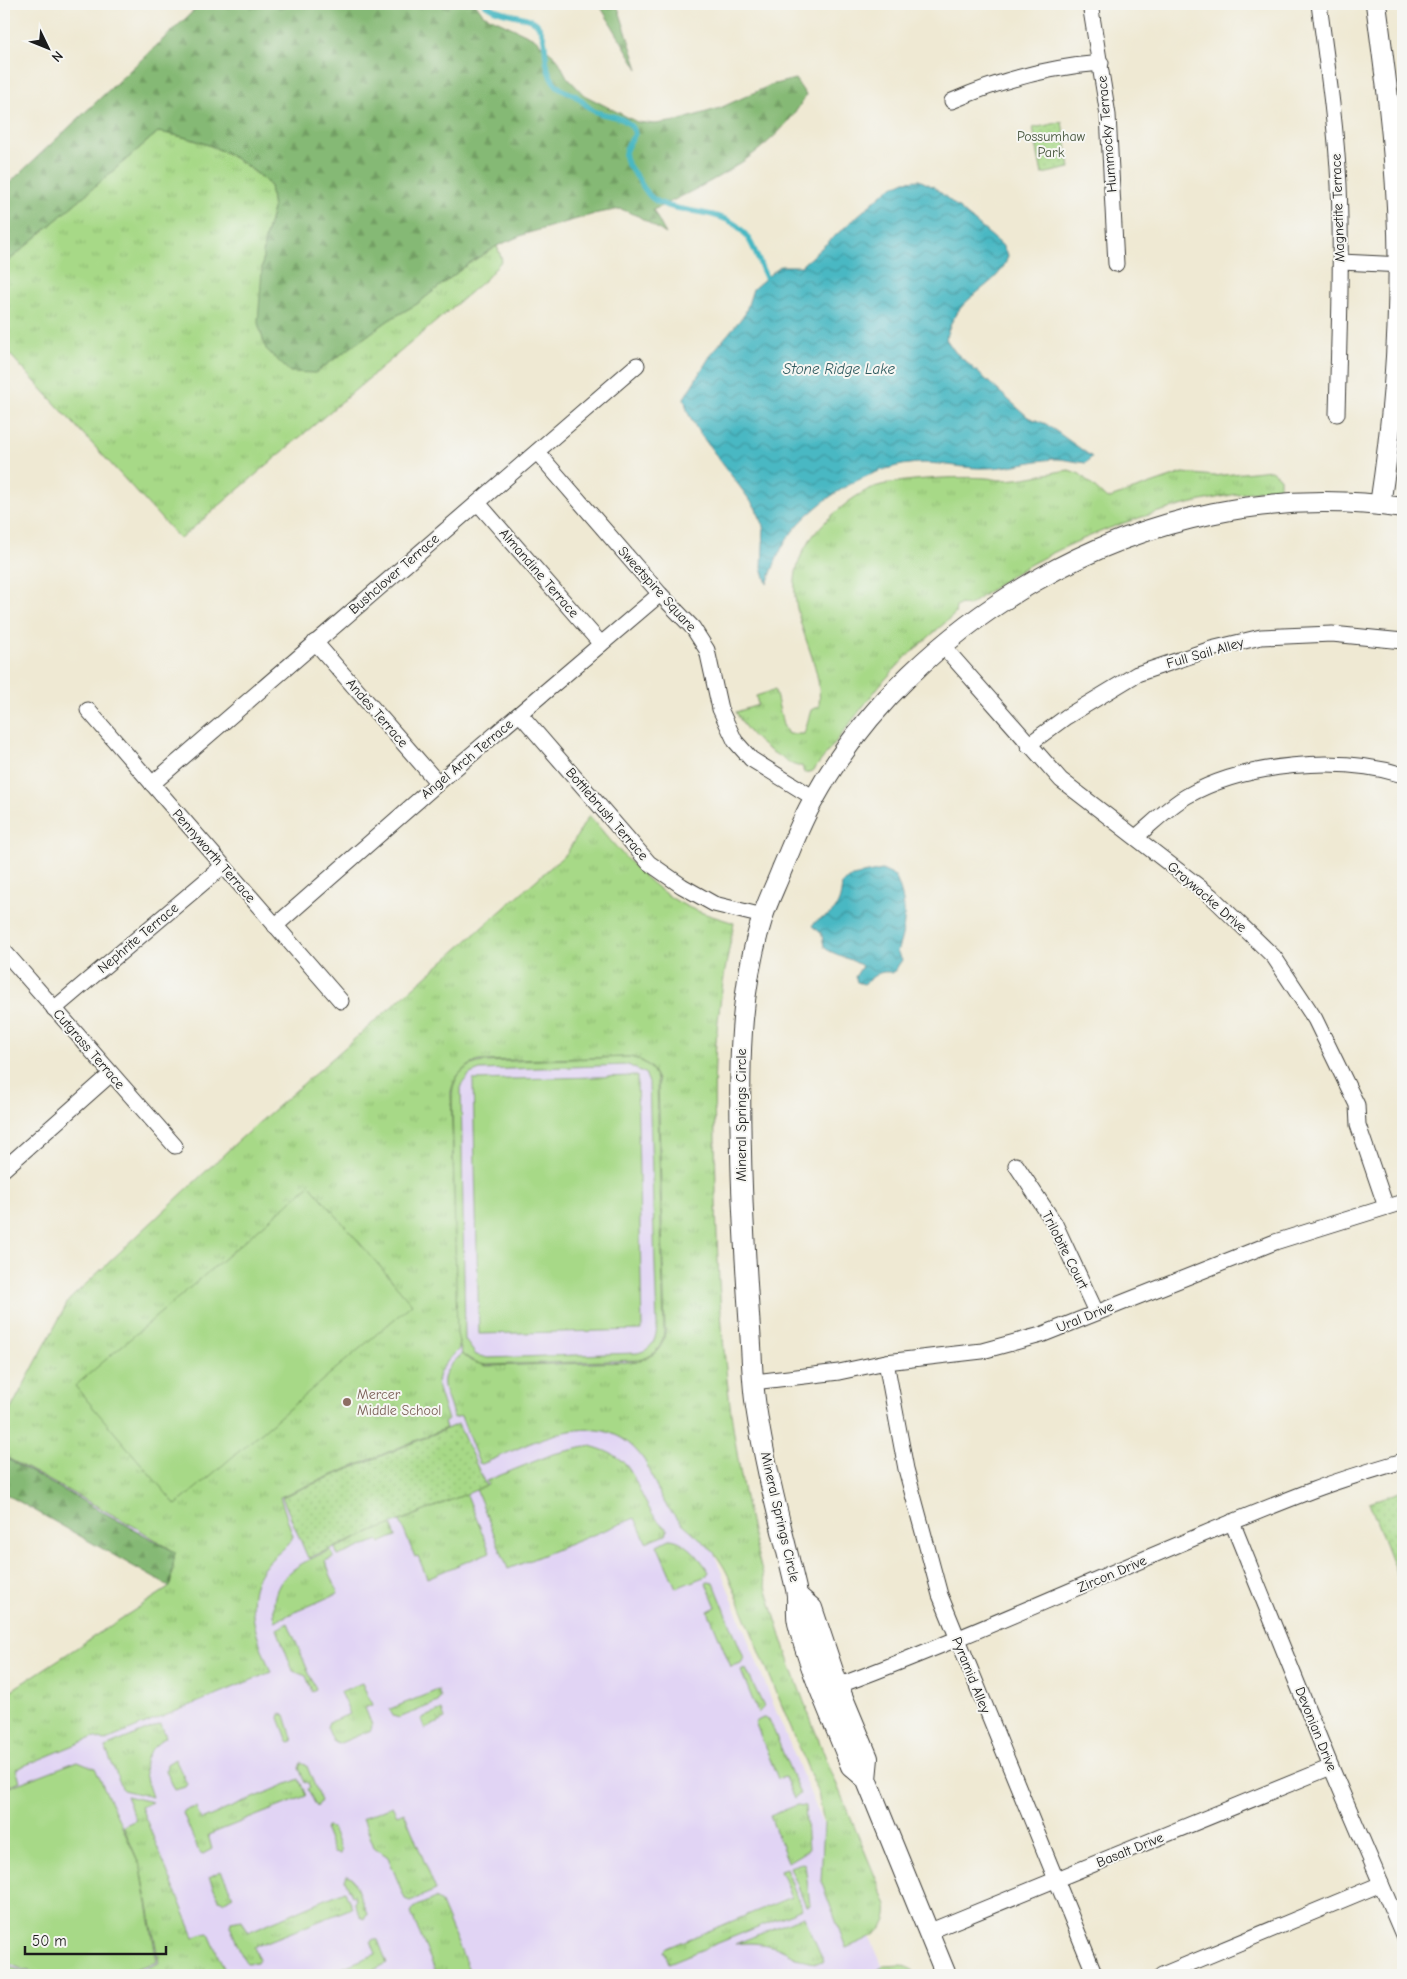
<svg xmlns="http://www.w3.org/2000/svg" width="1407" height="1979" font-family="'Comic Neue',sans-serif">
	<style>
		.built { fill: #e1d4f4 }
		.grass { fill: url(#grass-tufts); stroke: #627a52 }
		.forest { fill: url(#forest-firs); stroke: #506a48 }
		.park { fill: url(#park-dots); stroke: #627a52 }
		.pitch { fill: #a7d987; stroke: #627a52; fill-rule: evenodd }
		.water { fill: url(#water-waves); stroke: #336a70 }
		.lines { fill: none; stroke-linecap: round; stroke-linejoin: round }
		.stream { stroke: #4ab8c3; stroke-width: 5.5 }
		.minor-casing { stroke: #3c3b37; stroke-width: 17 }
		.tertiary-casing { stroke: #3c3b37; stroke-width: 22 }
		.minor { stroke: #fff; stroke-width: 15 }
		.tertiary { stroke: #fff; stroke-width: 20 }
		.education-dot { fill: #8d6e63; stroke: #f6f6f2; stroke-width: 2 }
		.labels { text-anchor: middle; dominant-baseline: central; stroke-width: 4; stroke-linejoin: round; paint-order: stroke }
		.street-label { font-size: 14px; fill: #1c1c1c; stroke: #f6f6f2 }
		.park-label { font-size: 14px; fill: #46553c; stroke: #f6f6f2 }
		.education-label { font-size: 14px; fill: #785e54; stroke: #f6f6f2; text-anchor: start }
		.water-label { font-size: 15px; font-style: italic; fill: #2e5a5f; stroke: #f6f6f2 }
	</style>
	<defs>
		<pattern id="grass-tufts" width="24" height="20" patternUnits="userSpaceOnUse" patternTransform="scale(1.25)"><rect width="24" height="20" fill="#a7d987"/><path d="M3 7l-1-3M5 7V3M7 7l1-3M15 17l-1-3M17 17v-4M19 17l1-3" fill="none" stroke="#8fba74"/></pattern>
		<pattern id="forest-firs" width="22" height="20" patternUnits="userSpaceOnUse" patternTransform="scale(1.25)"><rect width="22" height="20" fill="#85b974"/><path d="M5 1l3.5 6h-7zM16 11l3.5 6h-7z" fill="#729e64"/></pattern>
		<pattern id="park-dots" width="8" height="8" patternUnits="userSpaceOnUse" patternTransform="scale(1.25)"><rect width="8" height="8" fill="#a7d987"/><path d="M2 2h.1M6 6h.1" fill="none" stroke="#8fba74" stroke-width="1.8" stroke-linecap="round"/></pattern>
		<pattern id="water-waves" width="16" height="10" patternUnits="userSpaceOnUse" patternTransform="scale(1.25)"><rect width="16" height="10" fill="#4ab8c3"/><path d="M0 5q4-4 8 0t8 0" fill="none" stroke="#3d959e"/></pattern>
	</defs>
	<rect width="100%" height="100%" fill="#f6f6f2"/>
	<filter id="ink" filterUnits="userSpaceOnUse"><feTurbulence type="fractalNoise" baseFrequency=".02" numOctaves="2"/><feDisplacementMap in="SourceGraphic" scale="10" xChannelSelector="R" yChannelSelector="G"/><feConvolveMatrix kernelMatrix="1 2 1 2 8 2 1 2 1" color-interpolation-filters="sRGB"/></filter>
	<filter id="wash" filterUnits="userSpaceOnUse"><feTurbulence type="fractalNoise" baseFrequency=".0096" numOctaves="4" result="noise"/><feDisplacementMap in="SourceGraphic" scale="20" xChannelSelector="R" yChannelSelector="G"/><feGaussianBlur stdDeviation="1.12" result="paint"/><feColorMatrix in="noise" values="0 0 0 0 0 0 0 0 0 0 0 0 0 0 0 0 0 1.4 0 .05"/><feComposite in="paint" operator="in"/></filter>
	<g filter="url(#wash)">
		<rect width="100%" height="100%" fill="#efe9d3"/>
		<path class="built" d="M 669,953 L 712,1548 L 776,1711 L 886,1975 L 4,1975 L 4,1695 L 169,1587 L 4,1460 L 4,1422 L 69,1300 L 238,1141 Z"/>
		<g class="grass">
			<path d="M 158,132 C 206,140 234,153 270,185 L 273,209 L 264,243 L 315,373 L 389,320 L 417,304 L 468,264 L 497,246 L 502,260 L 486,279 L 180,539 L 4,348 L 4,265 Z"/>
			<path d="M 1069,470 L 1080,474 L 1107,499 L 1183,473 L 1214,476 L 1271,470 L 1280,477 L 1280,488 C 1193,498 1112,521 1035,562 C 1011,574 990,591 968,606 L 961,604 L 956,607 L 955,614 L 906,657 L 879,686 L 813,771 L 804,773 L 802,766 C 795,767 790,763 784,759 C 762,747 748,735 736,712 L 758,705 L 756,696 L 775,690 L 783,725 L 788,734 L 804,734 L 811,710 L 819,706 C 824,663 791,624 795,580 C 797,556 810,537 826,521 C 840,508 855,495 872,488 C 893,479 963,476 986,478 C 991,478 996,480 1001,480 C 1023,480 1047,473 1069,470 Z"/>
			<path d="M 589,815 C 617,848 646,886 686,906 C 702,914 720,918 734,923 C 725,968 717,1013 715,1059 C 713,1106 716,1154 716,1201 C 719,1338 732,1474 772,1607 C 802,1709 847,1807 887,1905 C 891,1932 867,1939 846,1948 L 821,1881 L 824,1823 L 818,1793 L 728,1575 C 711,1539 686,1533 666,1505 C 656,1491 653,1474 644,1460 C 602,1400 534,1443 482,1464 L 479,1463 L 461,1416 L 454,1418 C 444,1385 434,1379 462,1354 L 471,1361 L 486,1366 L 630,1362 C 649,1360 663,1352 665,1332 L 658,1080 C 653,1067 643,1059 630,1057 L 479,1061 C 463,1067 455,1075 451,1092 L 459,1349 C 428,1380 436,1380 448,1420 L 444,1423 L 446,1428 L 280,1497 L 293,1536 C 289,1547 275,1554 267,1564 C 239,1596 257,1638 271,1672 L 104,1741 L 94,1737 L 16,1769 L 20,1781 L 4,1788 L 4,1695 L 170,1587 L 175,1552 L 137,1528 L 4,1456 L 4,1422 L 69,1300 L 238,1141 L 567,853 Z"/>
			<path d="M 590,1446 C 638,1459 629,1478 652,1513 C 656,1519 662,1525 668,1530 L 666,1534 L 646,1542 L 635,1518 L 508,1569 L 476,1489 L 488,1485 L 486,1481 L 553,1454 Z"/>
			<path d="M 463,1495 L 467,1495 L 490,1552 L 427,1578 L 418,1556 L 415,1557 L 400,1521 Z"/>
			<path d="M 391,1524 L 396,1536 L 380,1543 L 378,1540 L 338,1556 L 335,1548 Z"/>
			<path d="M 670,1539 C 686,1540 701,1559 709,1572 L 706,1576 L 676,1588 L 657,1545 Z"/>
			<path d="M 331,1550 L 334,1557 L 325,1561 L 338,1593 L 275,1621 C 267,1578 297,1564 331,1550 Z"/>
			<path d="M 708,1582 L 714,1583 L 744,1658 L 741,1663 L 731,1667 L 708,1611 L 716,1607 L 706,1583 Z"/>
			<path d="M 288,1623 L 316,1690 L 312,1692 L 306,1676 L 293,1671 L 277,1629 Z"/>
			<path d="M 746,1669 L 764,1707 L 758,1713 L 741,1671 Z"/>
			<path d="M 362,1683 L 372,1705 L 365,1708 L 372,1725 L 371,1730 L 338,1744 L 333,1741 L 327,1727 L 329,1722 L 350,1714 L 340,1692 Z"/>
			<path d="M 438,1690 L 441,1697 L 438,1702 L 399,1718 L 393,1716 L 390,1709 Z"/>
			<path d="M 442,1710 L 445,1719 L 425,1729 L 421,1719 Z"/>
			<path d="M 280,1714 L 285,1715 L 293,1741 L 289,1742 L 287,1739 L 279,1718 Z"/>
			<path d="M 763,1718 L 769,1719 L 800,1794 L 794,1799 L 785,1777 L 778,1779 L 755,1722 Z"/>
			<path d="M 161,1724 L 166,1737 C 138,1757 142,1767 152,1797 L 123,1790 L 105,1747 Z"/>
			<path d="M 175,1759 L 187,1784 L 185,1787 L 175,1790 L 166,1771 L 167,1764 Z"/>
			<path d="M 301,1762 L 306,1764 L 321,1801 L 317,1807 L 307,1789 L 310,1787 L 307,1782 L 305,1783 L 299,1768 Z"/>
			<path d="M 299,1779 L 306,1796 L 208,1835 L 212,1849 L 203,1854 L 199,1852 L 183,1813 L 185,1810 L 196,1807 L 201,1820 Z"/>
			<path d="M 126,1796 L 152,1802 L 141,1807 L 194,1937 L 207,1933 L 209,1934 L 227,1975 L 130,1975 L 159,1963 L 141,1868 L 123,1826 L 136,1820 Z"/>
			<path d="M 797,1805 L 805,1806 L 808,1850 L 788,1862 L 770,1816 Z"/>
			<path d="M 392,1806 L 397,1815 L 404,1812 L 436,1890 L 410,1901 L 405,1899 L 388,1857 L 374,1847 L 363,1818 Z"/>
			<path d="M 326,1827 L 332,1828 L 341,1851 L 340,1854 L 334,1853 L 325,1831 Z"/>
			<path d="M 801,1863 L 805,1864 L 810,1905 L 806,1906 L 790,1867 Z"/>
			<path d="M 786,1868 L 802,1909 L 669,1963 L 664,1951 L 667,1948 L 791,1897 L 780,1870 Z"/>
			<path d="M 221,1871 L 233,1896 L 223,1902 L 219,1900 L 209,1877 Z"/>
			<path d="M 347,1875 L 352,1877 L 367,1913 L 364,1919 L 361,1917 L 354,1902 L 356,1900 L 354,1895 L 352,1896 L 345,1880 Z"/>
			<path d="M 345,1891 L 352,1908 L 254,1947 L 259,1959 L 257,1962 L 247,1963 L 243,1959 L 230,1926 L 231,1922 L 242,1920 L 248,1932 Z"/>
			<path d="M 435,1898 L 440,1901 L 471,1975 L 437,1975 L 411,1913 L 413,1908 Z"/>
			<path d="M 804,1916 L 824,1962 C 803,1966 792,1953 775,1947 C 761,1943 749,1942 735,1944 Z"/>
			<path d="M 374,1939 L 378,1940 L 387,1963 L 372,1971 L 373,1975 L 324,1975 L 376,1954 L 371,1941 Z"/>
			<path d="M 4,1965 L 33,1975 L 4,1975 Z"/>
			<path d="M 901,1965 L 911,1969 L 915,1975 L 863,1975 L 872,1971 L 873,1973 L 884,1966 Z"/>
			<path d="M 750,1970 L 769,1975 L 730,1975 Z"/>
		</g>
		<g class="forest">
			<path d="M 201,4 L 476,4 L 483,14 L 534,38 L 557,58 L 567,77 L 584,95 L 637,122 L 655,124 L 677,121 L 720,108 L 771,85 L 795,79 L 806,95 C 776,152 708,184 653,210 L 666,234 L 638,216 L 621,209 L 598,213 L 525,234 L 497,246 L 468,264 L 417,304 L 389,320 L 315,373 L 290,372 L 266,349 L 258,323 L 264,243 L 273,209 L 270,185 C 237,154 204,139 158,132 L 4,265 L 4,188 Z"/>
			<path d="M 599,4 L 617,4 L 638,69 Z"/>
			<path d="M 4,1457 L 175,1552 L 170,1587 L 4,1493 Z"/>
		</g>
		<g class="park">
			<path d="M 1062,122 L 1070,168 L 1042,174 L 1033,128 Z"/>
			<path d="M 458,1424 L 486,1486 L 308,1558 L 282,1497 Z"/>
			<path d="M 1403,1491 L 1403,1590 L 1369,1502 Z"/>
		</g>
		<g class="pitch">
			<path d="M 629,1057 C 642,1059 653,1067 657,1080 L 664,1328 C 664,1345 656,1356 639,1360 L 486,1365 L 476,1363 L 462,1354 L 457,1334 L 452,1099 C 452,1079 461,1066 482,1062 ZM 628,1065 L 645,1073 L 649,1083 L 657,1326 C 656,1340 652,1350 637,1353 L 488,1358 L 476,1355 L 465,1340 L 461,1085 L 470,1074 L 480,1070 Z"/>
			<path d="M 637,1076 L 642,1330 L 479,1334 L 473,1080 Z"/>
			<path d="M 310,1185 L 412,1304 L 176,1505 L 75,1386 Z"/>
			<path d="M 78,1761 L 95,1768 L 141,1868 L 157,1962 L 116,1975 L 49,1975 L 24,1970 L 4,1961 L 4,1789 Z"/>
		</g>
		<g class="water">
			<path d="M 919,180 L 934,187 L 1002,245 L 1008,256 C 999,290 955,292 946,339 L 955,352 L 1028,417 L 1046,424 L 1092,457 L 1086,463 C 1076,462 1065,459 1056,459 C 1033,460 1010,468 987,468 C 965,469 944,463 923,463 C 875,463 817,498 789,536 C 779,550 773,568 767,584 L 762,567 L 764,526 L 755,507 L 698,431 L 688,413 L 684,398 L 712,353 L 745,314 L 753,289 L 780,266 L 801,266 L 888,189 L 905,181 Z"/>
			<path d="M 882,870 L 895,876 C 907,902 907,925 897,952 L 902,960 L 893,973 C 880,969 874,976 864,984 L 857,982 L 855,977 L 862,966 C 854,960 828,952 825,948 C 823,945 823,937 821,933 L 812,926 C 816,920 819,920 825,917 C 839,910 841,898 842,883 L 852,876 Z"/>
		</g>
		<g class="lines">
			<path class="stream" d="M 485,4 C 500,16 530,15 537,24 C 553,44 537,70 561,89 C 564,92 570,92 574,95 C 583,100 589,111 599,113 C 613,117 630,117 635,134 C 621,155 621,157 637,177 C 641,183 645,191 650,196 C 667,214 714,208 736,225 C 754,239 756,258 766,277"/>
		</g>
	</g>
	<g filter="url(#ink)">
		<g class="lines">
			<g class="minor-casing">
				<g id="minor">
					<path d="M 1090,4 L 1108,115 L 1116,264"/>
					<path d="M 1319,4 C 1327,64 1336,125 1339,185 C 1342,261 1339,337 1337,414"/>
					<path d="M 952,101 C 1000,80 1049,67 1101,63"/>
					<path d="M 1341,262 L 1403,265"/>
					<path d="M 537,452 L 660,594 L 693,628 L 707,650 L 720,709 L 735,741 L 751,759 L 814,798"/>
					<path d="M 478,503 L 601,644"/>
					<path d="M 315,642 L 438,783"/>
					<path d="M 942,645 L 1061,780 L 1211,896 L 1274,957 L 1315,1019 L 1357,1105 L 1358,1125 L 1386,1207"/>
					<path d="M 88,710 L 341,1001"/>
					<path d="M 520,714 L 649,863 L 682,886 L 714,904 L 763,916"/>
					<path d="M 1028,745 L 1066,717 L 1137,674 L 1211,649 L 1261,637 L 1332,634 L 1403,641"/>
					<path d="M 152,784 L 637,365"/>
					<path d="M 1136,837 C 1153,823 1168,807 1187,796 C 1245,763 1340,755 1403,775"/>
					<path d="M 275,926 L 438,783 L 660,594"/>
					<path d="M 4,951 L 175,1146"/>
					<path d="M 54,1009 L 223,866"/>
					<path d="M 1016,1165 L 1055,1224 L 1096,1312"/>
					<path d="M 4,1169 L 111,1074"/>
					<path d="M 886,1362 L 906,1469 L 940,1595 L 1095,1975"/>
					<path d="M 754,1382 L 839,1372 L 886,1362 L 982,1351 L 1041,1335 L 1275,1242 L 1403,1202"/>
					<path d="M 1232,1522 L 1331,1767 L 1403,1935"/>
					<path d="M 829,1689 C 993,1629 1150,1552 1313,1490 C 1342,1479 1373,1470 1403,1461"/>
					<path d="M 928,1932 L 1331,1767"/>
					<path d="M 1162,1975 L 1381,1884"/>
				</g>
			</g>
			<g class="tertiary-casing">
				<g id="tertiary">
					<path d="M 1376,4 C 1385,71 1394,139 1397,207 C 1402,306 1395,407 1380,505"/>
					<path d="M 798,1596 L 812,1608 L 838,1686 L 868,1758 L 866,1779"/>
					<path d="M 946,1975 L 866,1779 L 851,1766 C 833,1719 810,1672 798,1623 C 795,1611 799,1601 796,1589 C 782,1529 765,1468 756,1407 C 752,1382 752,1355 750,1330 C 746,1271 742,1212 741,1152 C 739,1072 738,994 763,916 C 768,900 776,885 782,869 C 792,846 801,821 814,799 C 864,708 946,632 1035,581 C 1145,517 1276,489 1403,508"/>
				</g>
			</g>
			<use href="#minor" class="minor"/>
			<use href="#tertiary" class="tertiary"/>
		</g>
	</g>
	<circle class="education-dot" cx="347" cy="1402" r="5"/>
	<g class="labels">
		<g class="street-label">
			<text transform="translate(1107 134) rotate(-95)">Hummocky Terrace</text>
			<text transform="translate(1338 208) rotate(-92)">Magnetite Terrace</text>
			<text transform="translate(539 573) rotate(49)">Almandine Terrace</text>
			<text transform="translate(394 574) rotate(-41)">Bushclover Terrace</text>
			<text transform="translate(657 589) rotate(48)">Sweetspire Square</text>
			<text transform="translate(1205 653) rotate(-16)">Full Sail Alley</text>
			<text transform="translate(377 713) rotate(49)">Andes Terrace</text>
			<text transform="translate(467 759) rotate(-40)">Angel Arch Terrace</text>
			<text transform="translate(607 814) rotate(49)">Bottlebrush Terrace</text>
			<text transform="translate(214 856) rotate(49)">Pennyworth Terrace</text>
			<text transform="translate(1207 897) rotate(41)">Graywacke Drive</text>
			<text transform="translate(138 938) rotate(-40)">Nephrite Terrace</text>
			<text transform="translate(89 1049) rotate(49)">Cutgrass Terrace</text>
			<text transform="translate(741 1115) rotate(-90)">Mineral Springs Circle</text>
			<text transform="translate(1065 1250) rotate(63)">Trilobite Court</text>
			<text transform="translate(1085 1317) rotate(-22)">Ural Drive</text>
			<text transform="translate(780 1517) rotate(77)">Mineral Springs Circle</text>
			<text transform="translate(1112 1574) rotate(-23)">Zircon Drive</text>
			<text transform="translate(971 1675) rotate(68)">Pyramid Alley</text>
			<text transform="translate(1316 1729) rotate(68)">Devonian Drive</text>
			<text transform="translate(1130 1850) rotate(-22)">Basalt Drive</text>
		</g>
		<g class="park-label">
			<text x="1051" y="136">Possumhaw<tspan x="1051" dy="16">Park</tspan></text>
		</g>
		<g class="education-label">
			<text x="357" y="1394">Mercer<tspan x="357" dy="16">Middle School</tspan></text>
		</g>
		<g class="water-label">
			<text x="839" y="369">Stone Ridge Lake</text>
		</g>
	</g>
	<rect width="1407" height="1979" fill="none" stroke="#f6f6f2" stroke-width="20"/>
	<g transform="translate(48 48) rotate(133)" stroke="#f6f6f2" stroke-width="4" paint-order="stroke">
	<path d="M0-4L9 19L0 12L-9 19Z" fill="#1c1c1c"/>
	<text y="-8" font-size="14" font-weight="bold" text-anchor="middle" fill="#1c1c1c">N</text>
	</g>
	<path d="M25 1946v8h141v-8" fill="none" stroke="#1c1c1c" stroke-width="2.5"/>
	<text x="32" y="1946" font-size="15" fill="#1c1c1c" stroke="#f6f6f2" stroke-width="4" paint-order="stroke">50 m</text>
</svg>
